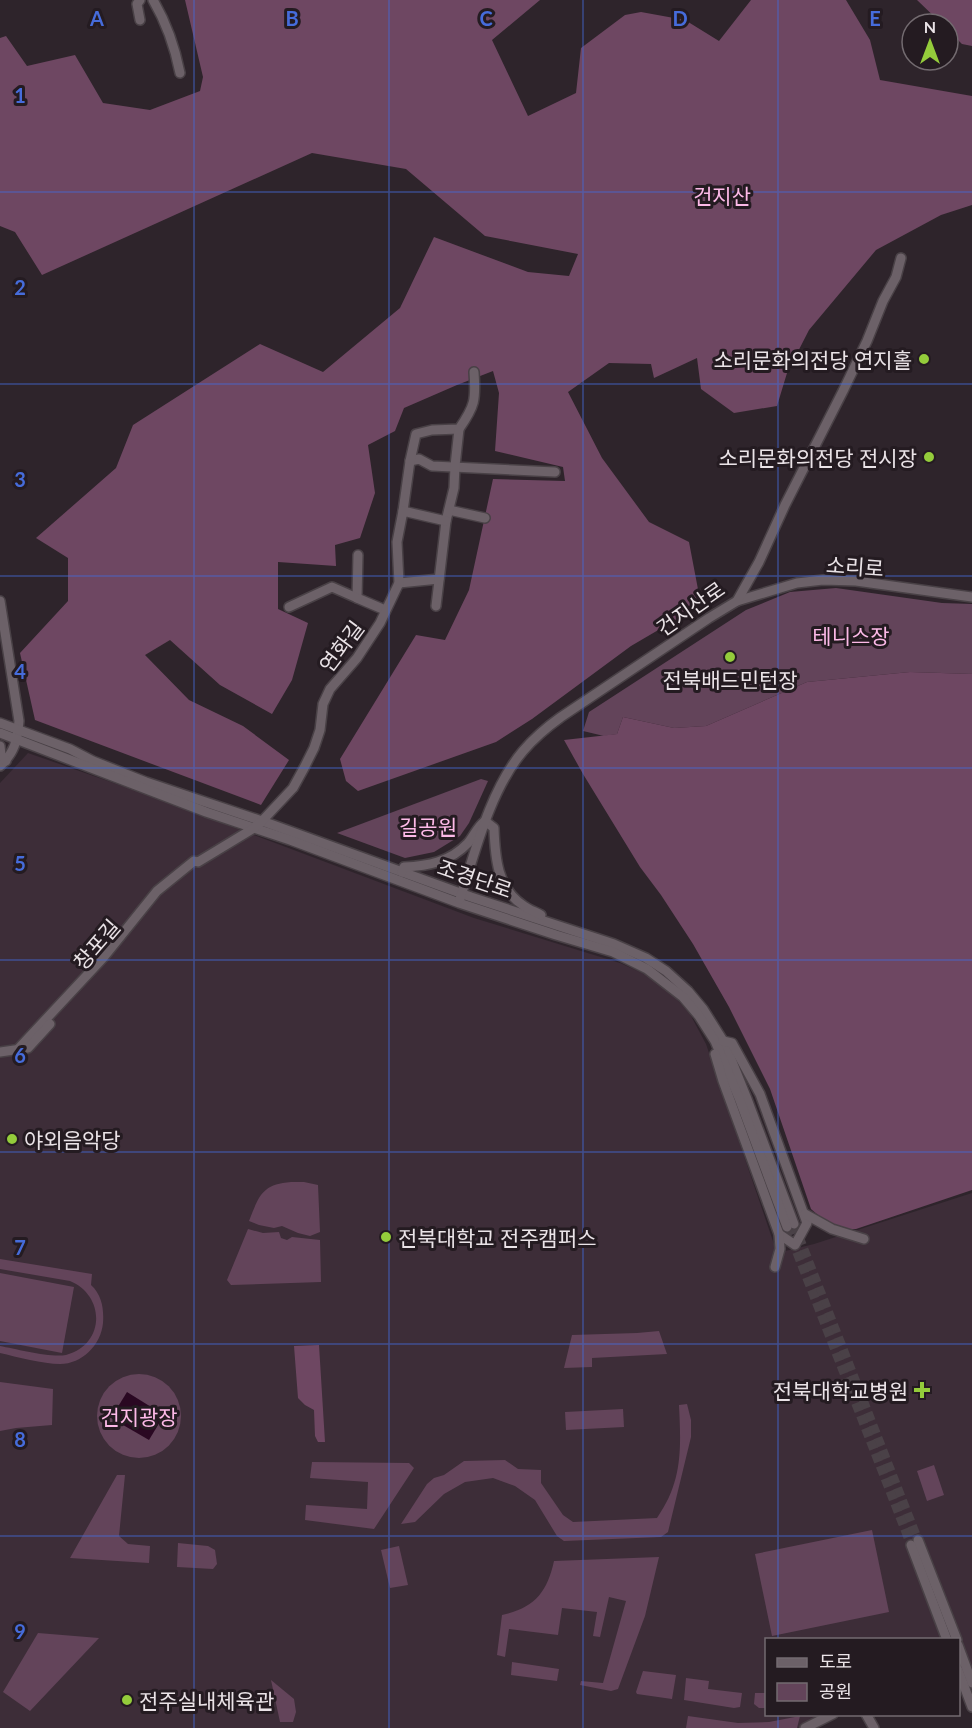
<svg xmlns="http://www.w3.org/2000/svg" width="972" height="1728" font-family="Lato,'Noto Sans KR',sans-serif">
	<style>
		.built { fill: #3d2d38 }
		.green { fill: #63445a }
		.forest { fill: #6e4762 }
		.water { fill: #2a0822 }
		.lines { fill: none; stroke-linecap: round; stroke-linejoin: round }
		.minor-tunnel { stroke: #4a4147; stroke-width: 9; stroke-dasharray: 9 4.5; stroke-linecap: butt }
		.minor-casing { stroke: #494146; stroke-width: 12 }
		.minor { stroke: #6c6168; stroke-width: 9 }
		.grid { fill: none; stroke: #466cdb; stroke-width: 1.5; stroke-opacity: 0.55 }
		.poi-dot { fill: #94cc3b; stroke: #241b21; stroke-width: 2 }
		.labels { text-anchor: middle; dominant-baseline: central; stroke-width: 6; stroke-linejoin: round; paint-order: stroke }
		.park-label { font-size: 21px; fill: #fcb9e7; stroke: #241b21 }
		.poi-label { font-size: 21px; fill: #eae3e7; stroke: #241b21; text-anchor: end }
		.street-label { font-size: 21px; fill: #eae3e7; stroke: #241b21 }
		.grid-label { font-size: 20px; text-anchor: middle; font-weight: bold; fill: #466cdb; stroke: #241b21; stroke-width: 6; stroke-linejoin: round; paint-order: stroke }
	</style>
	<rect width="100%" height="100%" fill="#2e242b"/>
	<path class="built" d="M 28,753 L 148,795 L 474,918 L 620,963 L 647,975 L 667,988 L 690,1014 L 706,1044 L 777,1253 L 814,1244 L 972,1193 L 972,1673 L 959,1671 L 958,1640 L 766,1640 L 766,1714 L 821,1715 L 798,1728 L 0,1728 L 0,783 Z"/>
	<g class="green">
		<path d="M 836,588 L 942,603 L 972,604 L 972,674 L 910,672 L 807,682 L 706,726 L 674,728 L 623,717 L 617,734 L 604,736 L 583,731 L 589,712 L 746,610 L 790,592 Z"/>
		<path d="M 481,779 L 488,781 L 469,823 L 460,836 L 434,852 L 405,858 L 337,833 Z"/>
		<path d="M 291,1182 L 304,1182 L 318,1185 L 320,1232 L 310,1236 L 298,1233 L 282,1226 L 274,1228 L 259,1225 L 249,1221 C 259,1196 262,1184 291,1182 Z"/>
		<path d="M 248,1229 L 263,1233 L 279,1232 L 281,1238 L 287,1240 L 292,1237 L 320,1240 L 321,1282 L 231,1285 L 227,1280 Z"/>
		<path d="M 0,1259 L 92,1274 L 91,1285 C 102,1295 104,1309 103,1323 C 101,1345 82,1364 60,1364 C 43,1364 17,1357 0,1353 L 0,1346 C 16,1349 51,1358 66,1355 C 105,1345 106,1296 70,1281 L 0,1269 Z"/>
		<path d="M 0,1273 L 74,1287 L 62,1353 L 0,1341 Z"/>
		<path d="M 659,1331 L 667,1354 L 592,1358 L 592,1367 L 564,1368 L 572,1335 L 637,1333 Z"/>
		<circle cx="139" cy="1416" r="42"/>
		<path d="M 0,1382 L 53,1389 L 52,1425 L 16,1428 L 0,1431 Z"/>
		<path d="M 687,1404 L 691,1420 L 691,1437 L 668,1532 L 661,1537 L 564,1541 L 557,1536 L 535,1500 L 515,1486 L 493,1478 L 465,1482 L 444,1494 L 415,1522 L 401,1524 L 427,1484 L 434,1478 L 444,1475 L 464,1461 L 505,1460 L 518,1469 L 541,1470 L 541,1483 L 563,1515 L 573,1522 L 657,1518 C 683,1481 681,1448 679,1405 Z"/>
		<path d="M 623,1409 L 624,1427 L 566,1430 L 565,1412 Z"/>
		<path d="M 312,1462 L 409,1463 L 414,1468 L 374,1529 L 305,1520 L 306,1505 L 367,1509 L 368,1482 L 310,1478 Z"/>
		<path d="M 934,1465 L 944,1495 L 927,1501 L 917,1471 Z"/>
		<path d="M 117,1475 L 125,1475 L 119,1536 L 128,1544 L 150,1546 L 149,1563 L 70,1558 Z"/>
		<path d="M 872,1530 L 889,1612 L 772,1636 L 755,1554 Z"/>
		<path d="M 178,1543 L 208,1546 L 215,1550 L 217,1564 L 213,1569 L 177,1567 Z"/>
		<path d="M 399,1546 L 408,1585 L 390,1588 L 381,1550 Z"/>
		<path d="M 659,1557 L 645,1616 L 618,1689 L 611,1691 L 580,1685 L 581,1681 L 603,1683 L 626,1601 L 609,1597 L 600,1637 L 593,1636 L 597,1612 L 562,1608 L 558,1635 L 509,1629 L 505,1657 L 497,1655 L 502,1615 C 534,1608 547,1593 554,1561 Z"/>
		<path d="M 38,1633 L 99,1638 L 30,1711 L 3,1692 Z"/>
		<path d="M 512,1662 L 559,1669 L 557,1681 L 511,1675 Z"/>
		<path d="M 643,1671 L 676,1675 L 672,1699 L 637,1694 L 636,1692 Z"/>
		<path d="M 686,1678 L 709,1681 L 708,1689 L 742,1693 L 740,1707 L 734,1708 L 684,1700 Z"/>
		<path d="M 271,1680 L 294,1699 L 296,1712 L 293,1722 L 280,1722 Z"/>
		<path d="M 755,1693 L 766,1693 L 766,1708 L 759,1708 L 754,1704 Z"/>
		<path d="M 688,1716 L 738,1723 L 769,1722 L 800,1716 L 797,1728 L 686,1728 Z"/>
	</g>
	<g class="forest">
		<path d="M 185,0 L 540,0 L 492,40 L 528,116 L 576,93 L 581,48 L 625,15 L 641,12 L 685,20 L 719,41 L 751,0 L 846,0 L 870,40 L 880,80 L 972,96 L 972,205 L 941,215 L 876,250 L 809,330 L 787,373 L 777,406 L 734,413 L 701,389 L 697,358 L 654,378 L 651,364 L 609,363 L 568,392 L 602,458 L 649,522 L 689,542 L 701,605 L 631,646 L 532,719 L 496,742 L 358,791 L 346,781 L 340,759 L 416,635 L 445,640 L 469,590 L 493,479 L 565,481 L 563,467 L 495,451 L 499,393 L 493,371 L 457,385 L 404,408 L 395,431 L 368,445 L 375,493 L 360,538 L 335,545 L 336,566 L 278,562 L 278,609 L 308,623 L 292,680 L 272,714 L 220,685 L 170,640 L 145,655 L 189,700 L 243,726 L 289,760 L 261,805 L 35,720 L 20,653 L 68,601 L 68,558 L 36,538 L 116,468 L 133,425 L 260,344 L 323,372 L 400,308 L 434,237 L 528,272 L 569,276 L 578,254 L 485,236 L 406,169 L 312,153 L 42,275 L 15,232 L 0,226 L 0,38 L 6,36 L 27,66 L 75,55 L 103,103 L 150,110 L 200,91 L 203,77 Z"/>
		<path d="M 917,0 L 972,0 L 972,46 L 962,44 L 948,30 L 948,24 L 942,24 Z"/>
		<path d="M 910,672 L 972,674 L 972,1190 L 856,1229 C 833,1230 828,1223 811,1209 L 770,1089 L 729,1007 L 693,944 L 661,895 L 640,867 L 583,774 L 564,740 L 617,734 L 623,717 L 674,728 L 706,726 L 807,682 Z"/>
		<path d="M 319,1345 L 325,1442 L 318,1442 L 315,1436 L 314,1410 L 305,1405 L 298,1398 L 294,1346 Z"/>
	</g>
	<path class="water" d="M 127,1392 L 164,1415 L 149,1440 L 111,1418 Z"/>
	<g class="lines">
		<g class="minor-tunnel">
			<path d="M 794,1224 L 918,1540"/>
			<path d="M 787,1227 L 911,1545"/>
		</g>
		<g class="minor-casing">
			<g id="minor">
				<path d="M 153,0 C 166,22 175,48 180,73"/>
				<path d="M 140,20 L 137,4 L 140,0"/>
				<path d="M 410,461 L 419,459 L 432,466 L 555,472"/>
				<path d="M 449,510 L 485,518"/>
				<path d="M 403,511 L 410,461 L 416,434 L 432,430 L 459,429 C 475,406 476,400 474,372"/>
				<path d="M 358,555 L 357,598 L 385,610"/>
				<path d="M 399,583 L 439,579"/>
				<path d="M 0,601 L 19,721 C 17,741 15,752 0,766"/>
				<path d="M 737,601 L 797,583 L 823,580 L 856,581 L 972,597"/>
				<path d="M 436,606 L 446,521 L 454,488 L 455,466 L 459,429"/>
				<path d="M 289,607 L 332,587 L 357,598"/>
				<path d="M 0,723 L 70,749 L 93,761 L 146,782 L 262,821 L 471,897 L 614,944 L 646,958 L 666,971 L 688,991 L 703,1009 L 725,1044 L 747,1099 L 794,1224"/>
				<path d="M 0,733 L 206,812 L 290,840 L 459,903 L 556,935 L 613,952 L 647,969 L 683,997 L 699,1016 L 715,1041 L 739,1098 L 787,1227"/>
				<path d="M 0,746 L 1,755 L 6,761"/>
				<path d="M 402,872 L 404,867 C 428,866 450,862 468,843 C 474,836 477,827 485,821 L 494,828 C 495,857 497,889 524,906 C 529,910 536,912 541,915"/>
				<path d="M 460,899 C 475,852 490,790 523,751 C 534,738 547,727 561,717 L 709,618 L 737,601 L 759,562 L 785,505 L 843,391 L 867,341 L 883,301 L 896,277 L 901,258"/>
				<path d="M 723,1041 L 732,1043 L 760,1094 L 807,1223 L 795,1245 L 779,1234"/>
				<path d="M 19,1048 L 103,958 L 157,891 L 194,861 L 198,862 L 254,828 L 262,821 L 293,788 L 304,768 L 314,748 L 320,730 L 323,704 L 330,689 L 357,658 L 380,623 L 399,583 L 397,542 L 403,511 L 446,521"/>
				<path d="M 0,1052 L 28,1048 L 50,1024"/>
				<path d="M 715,1054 L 723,1081 L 779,1234 L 780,1249 L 775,1267"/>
				<path d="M 805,1214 L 832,1229 L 864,1239"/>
				<path d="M 918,1540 L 957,1640"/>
				<path d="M 911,1545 L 947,1640"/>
				<path d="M 958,1645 L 972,1683"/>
				<path d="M 958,1670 L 972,1707"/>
				<path d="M 866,1714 L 874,1728"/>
				<path d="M 805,1728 L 833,1714"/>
			</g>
		</g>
		<use href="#minor" class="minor"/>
	</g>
	<path class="grid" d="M 194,0 L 194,1728M 389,0 L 389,1728M 583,0 L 583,1728M 778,0 L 778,1640M 0,192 L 972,192M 0,384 L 972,384M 0,576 L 972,576M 0,768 L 972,768M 0,960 L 972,960M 0,1152 L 972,1152M 0,1344 L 972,1344M 0,1536 L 972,1536M 778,1714 L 778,1728"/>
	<g class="poi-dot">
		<circle cx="924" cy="359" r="6"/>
		<circle cx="929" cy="457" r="6"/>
		<circle cx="730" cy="657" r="6"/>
		<circle cx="12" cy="1139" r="6"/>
		<circle cx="386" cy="1237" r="6"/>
		<path d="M919 1381h6v6h6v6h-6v6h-6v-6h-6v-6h6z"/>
		<circle cx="127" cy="1700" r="6"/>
	</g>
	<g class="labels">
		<g class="park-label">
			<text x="722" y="195">건지산</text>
			<text x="851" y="635">테니스장</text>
			<text x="428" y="826">길공원</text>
			<text x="139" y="1416">건지광장</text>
		</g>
		<g class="poi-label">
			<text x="912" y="359">소리문화의전당 연지홀</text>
			<text x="917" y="457">소리문화의전당 전시장</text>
			<text x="730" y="679" text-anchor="middle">전북배드민턴장</text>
			<text x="24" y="1139" text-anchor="start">야외음악당</text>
			<text x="398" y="1237" text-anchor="start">전북대학교 전주캠퍼스</text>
			<text x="908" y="1390">전북대학교병원</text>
			<text x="139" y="1700" text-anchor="start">전주실내체육관</text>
		</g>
		<g class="street-label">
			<text transform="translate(855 566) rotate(4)">소리로</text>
			<text transform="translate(690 608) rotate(-35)">건지산로</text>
			<text transform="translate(341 646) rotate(-53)">연화길</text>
			<text transform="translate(475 878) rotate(19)">조경단로</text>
			<text transform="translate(96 944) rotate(-49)">창포길</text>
		</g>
	</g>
	<g class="grid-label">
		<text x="97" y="26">A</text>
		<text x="292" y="26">B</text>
		<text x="486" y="26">C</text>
		<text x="680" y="26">D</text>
		<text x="875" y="26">E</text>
		<text x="20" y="103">1</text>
		<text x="20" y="295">2</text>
		<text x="20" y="487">3</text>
		<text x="20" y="679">4</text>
		<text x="20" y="871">5</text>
		<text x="20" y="1063">6</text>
		<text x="20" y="1255">7</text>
		<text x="20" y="1447">8</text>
		<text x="20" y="1639">9</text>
	</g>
	<rect x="765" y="1638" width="195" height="78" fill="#241b21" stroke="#736b70" stroke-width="1.5"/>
	<rect x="777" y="1658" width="30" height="9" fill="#6c6168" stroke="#736b70" stroke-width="1.5"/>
	<text x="819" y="1668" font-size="18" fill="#eae3e7">도로</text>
	<rect x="777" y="1683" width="30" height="18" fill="#63445a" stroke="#736b70" stroke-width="1.5"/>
	<text x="819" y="1698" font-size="18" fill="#eae3e7">공원</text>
	<g transform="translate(930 42)"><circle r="28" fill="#241b21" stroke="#736b70" stroke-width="1.5"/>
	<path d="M0-4.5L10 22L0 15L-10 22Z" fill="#94cc3b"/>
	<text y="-9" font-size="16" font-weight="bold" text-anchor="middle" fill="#eae3e7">N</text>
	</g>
</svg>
